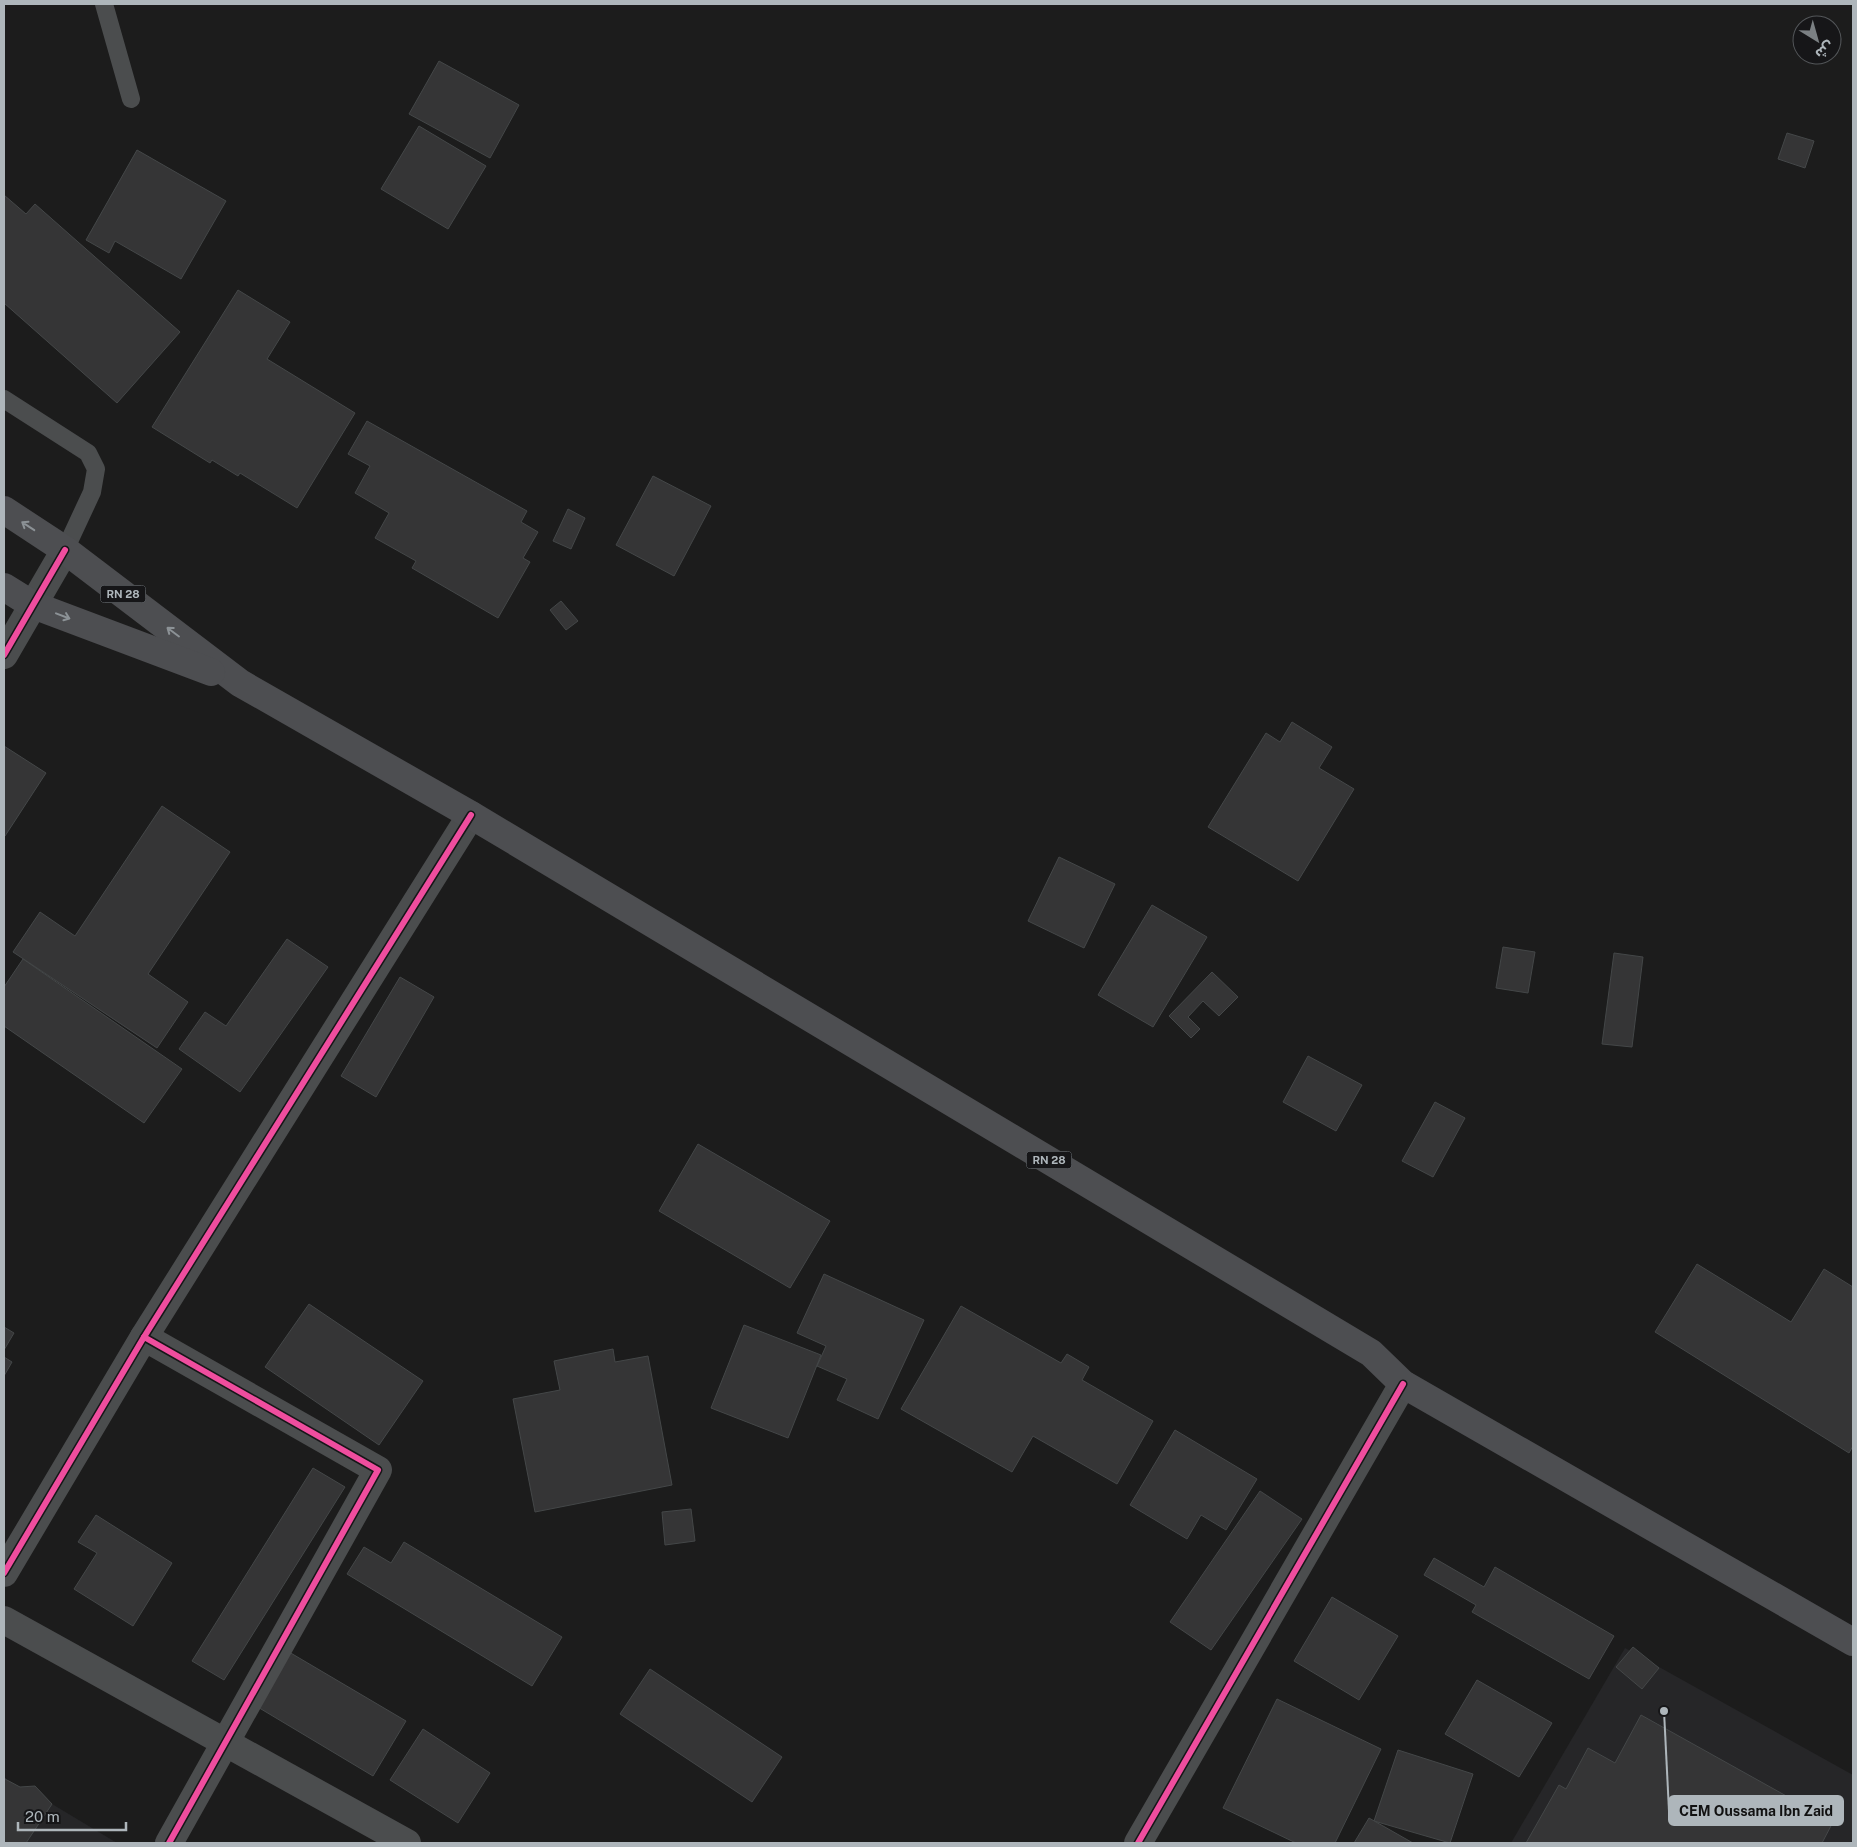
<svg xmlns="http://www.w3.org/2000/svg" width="1857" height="1847" font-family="'Public Sans','Noto Sans Arabic',sans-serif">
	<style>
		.built { fill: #262628 }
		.building { fill: #353536; stroke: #444748 }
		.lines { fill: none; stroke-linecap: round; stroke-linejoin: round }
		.service { stroke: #4b4d4e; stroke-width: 18 }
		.minor { stroke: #4b4d4e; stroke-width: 28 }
		.primary { stroke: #4d4e51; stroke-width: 28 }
		.cycleway-casing { stroke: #161618; stroke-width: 9 }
		.cycleway { stroke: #ef4d9e; stroke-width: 6 }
		.oneway { stroke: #8c9296 }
		.labels { text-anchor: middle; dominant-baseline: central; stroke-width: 5; stroke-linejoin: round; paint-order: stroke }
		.shield { fill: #161618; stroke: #80868a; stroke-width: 1 }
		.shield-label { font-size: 11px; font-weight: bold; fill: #aeb6bb }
		.leader { fill: none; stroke: #aeb6bb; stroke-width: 2 }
		.callout-dot { fill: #aeb6bb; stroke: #161618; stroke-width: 2 }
		.callout { fill: #aeb6bb; stroke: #aeb6bb; stroke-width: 2 }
		.callout-label { font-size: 14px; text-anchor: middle; font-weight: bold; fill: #111 }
	</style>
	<rect width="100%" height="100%" fill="#1c1c1c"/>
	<g class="built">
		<path d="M 1625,1648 L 1853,1775 L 1853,1843 L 1511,1843 Z"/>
		<path d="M 4,1776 L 5,1779 L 20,1787 L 35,1786 L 52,1804 L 117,1843 L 4,1843 Z"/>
	</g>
	<g class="building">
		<path d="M 439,61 L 519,105 L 490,158 L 409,114 Z"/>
		<path d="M 419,126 L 486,166 L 448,229 L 381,189 Z"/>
		<path d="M 1787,133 L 1814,141 L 1805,168 L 1778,159 Z"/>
		<path d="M 137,150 L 226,201 L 181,279 L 115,241 L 109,253 L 86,240 Z"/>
		<path d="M 4,195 L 26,214 L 35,204 L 180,332 L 117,403 L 4,303 Z"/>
		<path d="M 238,290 L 290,322 L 267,359 L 355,413 L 297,508 L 240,473 L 238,476 L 212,460 L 210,463 L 152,427 Z"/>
		<path d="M 367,421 L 527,511 L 521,522 L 538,532 L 523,558 L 530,562 L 498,618 L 412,568 L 416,561 L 375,538 L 389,513 L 355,493 L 370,466 L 348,454 Z"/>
		<path d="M 653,476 L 711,506 L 674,576 L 616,545 Z"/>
		<path d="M 568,509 L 585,518 L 571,549 L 553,541 Z"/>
		<path d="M 561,601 L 578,621 L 566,630 L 550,610 Z"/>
		<path d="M 1292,722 L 1332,747 L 1319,768 L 1354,789 L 1298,881 L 1208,827 L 1266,733 L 1280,742 Z"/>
		<path d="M 4,746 L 46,773 L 5,836 L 4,835 Z"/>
		<path d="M 162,806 L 230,852 L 148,974 L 188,1002 L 157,1048 L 13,952 L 40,912 L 75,936 Z"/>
		<path d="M 1059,857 L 1115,884 L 1084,948 L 1028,921 Z"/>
		<path d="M 1152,905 L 1207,937 L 1153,1027 L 1098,995 Z"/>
		<path d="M 287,939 L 328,967 L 240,1092 L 179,1049 L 205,1012 L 226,1026 Z"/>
		<path d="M 1503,947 L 1535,952 L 1528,993 L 1496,988 Z"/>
		<path d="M 1614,953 L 1643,957 L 1632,1047 L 1602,1044 Z"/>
		<path d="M 23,959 L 182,1069 L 144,1123 L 4,1026 L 4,987 Z"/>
		<path d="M 1212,972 L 1238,997 L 1219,1016 L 1203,1001 L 1188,1017 L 1200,1029 L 1191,1038 L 1169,1016 Z"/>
		<path d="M 400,977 L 434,997 L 376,1097 L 341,1076 Z"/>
		<path d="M 1308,1056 L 1362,1085 L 1336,1131 L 1283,1102 Z"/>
		<path d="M 1435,1102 L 1465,1118 L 1433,1177 L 1402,1161 Z"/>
		<path d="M 698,1144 L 830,1221 L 790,1288 L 659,1211 Z"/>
		<path d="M 1697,1264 L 1791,1322 L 1824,1269 L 1853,1287 L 1853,1446 L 1849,1453 L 1655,1332 Z"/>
		<path d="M 824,1274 L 924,1320 L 878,1419 L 837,1400 L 847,1379 L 817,1366 L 826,1346 L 797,1333 Z"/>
		<path d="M 309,1304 L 423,1381 L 379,1445 L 265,1367 Z"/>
		<path d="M 961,1306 L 1061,1363 L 1067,1354 L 1089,1367 L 1082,1380 L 1153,1421 L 1117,1484 L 1033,1436 L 1012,1472 L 901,1409 Z"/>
		<path d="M 744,1325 L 821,1355 L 788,1438 L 711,1408 Z"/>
		<path d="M 4,1327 L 14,1333 L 4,1350 Z"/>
		<path d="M 613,1349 L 615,1362 L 648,1356 L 672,1485 L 535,1512 L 513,1399 L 560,1390 L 554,1361 Z"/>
		<path d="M 4,1357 L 12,1362 L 4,1376 Z"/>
		<path d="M 1175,1430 L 1257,1479 L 1226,1530 L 1201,1515 L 1187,1539 L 1130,1505 Z"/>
		<path d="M 313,1468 L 345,1487 L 224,1680 L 192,1661 Z"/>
		<path d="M 1260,1491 L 1302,1519 L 1211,1650 L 1170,1622 Z"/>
		<path d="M 691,1509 L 695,1541 L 665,1545 L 662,1512 Z"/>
		<path d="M 96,1515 L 172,1563 L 133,1626 L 74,1589 L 97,1553 L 78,1542 Z"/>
		<path d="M 404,1542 L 562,1637 L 532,1686 L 347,1574 L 364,1547 L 391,1563 Z"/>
		<path d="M 1434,1558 L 1484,1587 L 1495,1567 L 1614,1636 L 1589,1679 L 1472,1612 L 1476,1605 L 1424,1575 Z"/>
		<path d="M 1332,1597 L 1398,1636 L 1359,1700 L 1294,1661 Z"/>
		<path d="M 1633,1647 L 1659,1668 L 1642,1689 L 1616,1667 Z"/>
		<path d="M 289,1652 L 406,1721 L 373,1776 L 256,1706 Z"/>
		<path d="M 650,1669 L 782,1757 L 752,1802 L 620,1714 Z"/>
		<path d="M 1477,1680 L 1552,1723 L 1519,1777 L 1445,1734 Z"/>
		<path d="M 1277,1699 L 1381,1749 L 1335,1843 L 1296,1843 L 1223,1808 Z"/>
		<path d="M 1641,1715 L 1833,1822 L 1822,1843 L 1526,1843 L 1559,1785 L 1566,1789 L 1588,1748 L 1615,1763 Z"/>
		<path d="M 423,1729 L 490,1773 L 458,1823 L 390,1780 Z"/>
		<path d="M 1398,1750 L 1473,1774 L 1450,1843 L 1374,1821 Z"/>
		<path d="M 4,1776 L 5,1779 L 20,1787 L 35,1786 L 52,1804 L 26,1843 L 4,1843 Z"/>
		<path d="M 1369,1818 L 1413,1843 L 1354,1843 Z"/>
	</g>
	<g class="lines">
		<g class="service">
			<path d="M 104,4 L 131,99"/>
			<path d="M 4,399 L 88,453 L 96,469 L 92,492 L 65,550"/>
		</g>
		<g class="minor">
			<path d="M 4,655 L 65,550"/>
			<path d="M 144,1337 L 378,1470 L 169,1843"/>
			<path d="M 4,1573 L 144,1337 L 471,815"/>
			<path d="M 4,1620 L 407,1843"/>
			<path d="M 1138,1843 L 1403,1384"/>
		</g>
		<g class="primary">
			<path d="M 4,510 L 65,550 L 240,683 L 471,815 L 1371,1353 L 1403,1384 L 1853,1642"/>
			<path d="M 4,587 L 33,605 L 211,672"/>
		</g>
		<g class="cycleway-casing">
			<g id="cycleway">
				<path d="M 4,655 L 65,550"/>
				<path d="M 144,1337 L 378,1470 L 169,1843"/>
				<path d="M 4,1573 L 144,1337 L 471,815"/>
				<path d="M 1138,1843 L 1403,1384"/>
			</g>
		</g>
		<use href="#cycleway" class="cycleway"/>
	</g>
	<defs><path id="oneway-shaft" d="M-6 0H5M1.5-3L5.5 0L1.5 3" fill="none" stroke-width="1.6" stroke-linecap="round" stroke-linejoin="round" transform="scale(1.25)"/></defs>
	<g class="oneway">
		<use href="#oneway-shaft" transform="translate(28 526) rotate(-147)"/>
		<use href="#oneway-shaft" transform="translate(63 616) rotate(21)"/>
		<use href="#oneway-shaft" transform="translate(173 632) rotate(-143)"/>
	</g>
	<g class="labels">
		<g class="shield">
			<rect x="100.5" y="585.5" width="45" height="17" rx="4"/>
			<rect x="1026.5" y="1151.5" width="45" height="17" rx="4"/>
		</g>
		<g class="shield-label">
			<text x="123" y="594">RN 28</text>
			<text x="1049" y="1160">RN 28</text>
		</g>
	</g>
	<path class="leader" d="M1664 1711L1669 1811"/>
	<circle class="callout-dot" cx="1664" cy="1711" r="5"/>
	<rect class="callout" x="1669" y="1796" width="174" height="29" rx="5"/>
	<g class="callout-label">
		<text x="1756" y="1816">CEM Oussama Ibn Zaid</text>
	</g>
	<rect width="1857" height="1847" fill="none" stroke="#aeb6bb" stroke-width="10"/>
	<g transform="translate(1817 40) rotate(143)"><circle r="24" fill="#161618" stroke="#535659"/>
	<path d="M0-4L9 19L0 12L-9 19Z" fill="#7b8083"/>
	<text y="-8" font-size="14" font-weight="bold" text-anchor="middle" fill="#aeb6bb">ش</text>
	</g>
	<path d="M18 1822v8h108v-8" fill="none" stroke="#aeb6bb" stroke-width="2.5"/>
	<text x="25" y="1822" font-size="15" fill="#aeb6bb" stroke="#161618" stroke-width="4" paint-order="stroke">20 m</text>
</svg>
